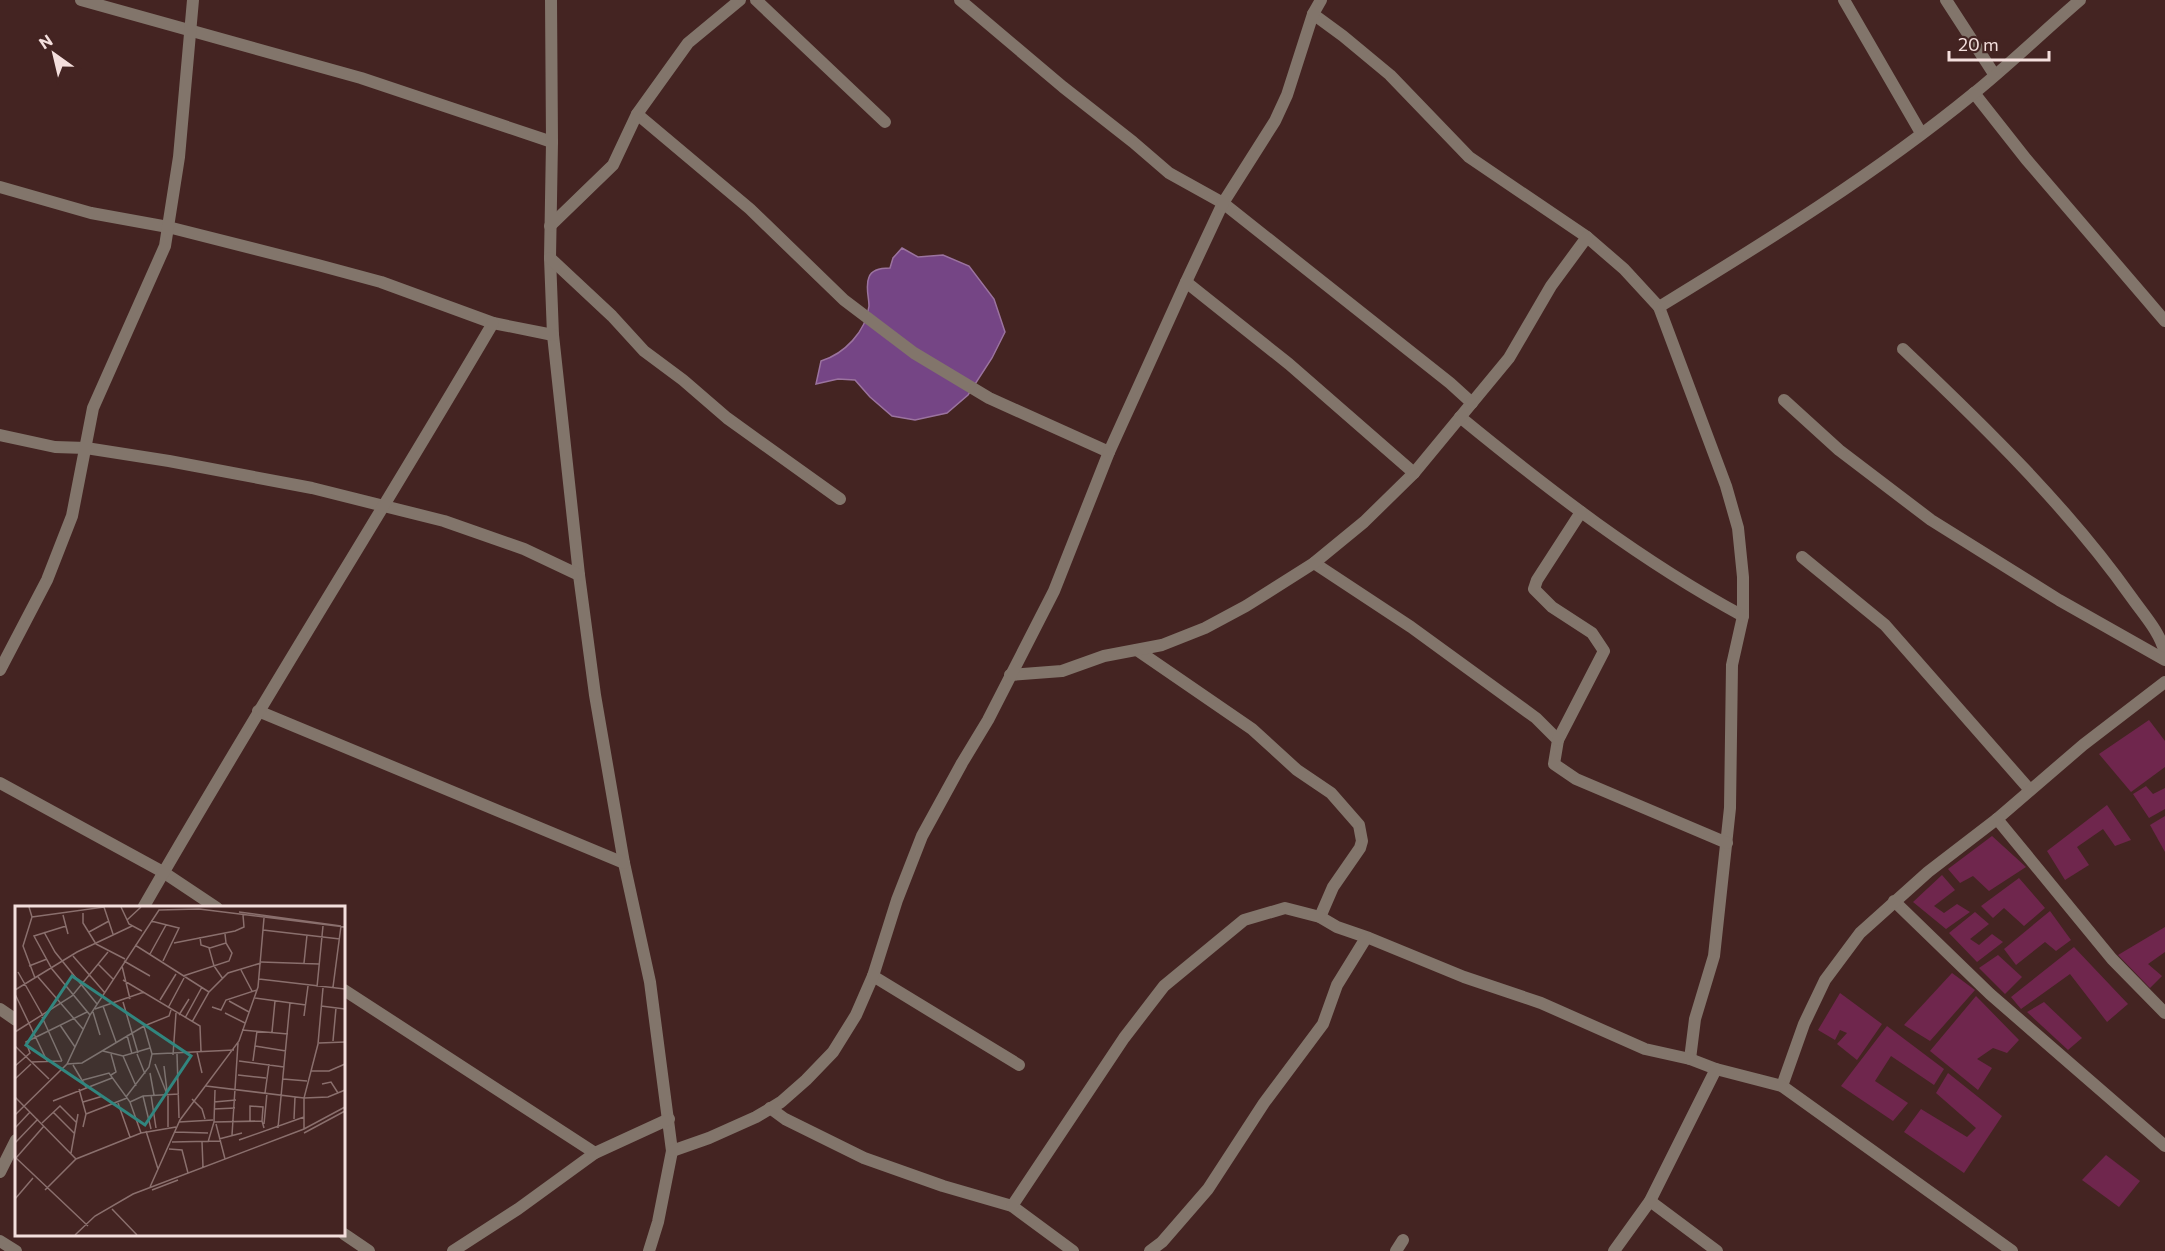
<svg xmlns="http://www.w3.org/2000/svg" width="2165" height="1251" font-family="Commissioner,sans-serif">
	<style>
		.water { fill: #754585; stroke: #9b739f; stroke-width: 1.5 }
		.building { fill: #6f264d }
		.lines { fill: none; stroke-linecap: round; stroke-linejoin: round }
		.minor { stroke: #82756b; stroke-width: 12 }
		.inset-road { fill: none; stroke: #8a6f6d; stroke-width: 1.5 }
		.view { fill: #31867f; fill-opacity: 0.15; stroke: #31867f; stroke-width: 3 }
		.inset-edge { fill: none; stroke: #f4dfdd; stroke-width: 3 }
	</style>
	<rect width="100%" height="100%" fill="#442422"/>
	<path class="water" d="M 902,248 L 918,257 L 943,255 L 969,266 L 994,299 L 1005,332 L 992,358 L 968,395 L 947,413 L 915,420 L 892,416 L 870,397 L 855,380 L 838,379 L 816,384 L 821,361 C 844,354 866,332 869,306 C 869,297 865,286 869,277 C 872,269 882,268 890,268 L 893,258 Z"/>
	<g class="building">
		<path d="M 2149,720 L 2165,741 L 2165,767 L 2131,792 L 2099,754 Z"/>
		<path d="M 2146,786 L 2153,794 L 2165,788 L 2165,809 L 2149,818 L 2133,794 Z"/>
		<path d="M 2107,805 L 2131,840 L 2115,846 L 2103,829 L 2077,847 L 2089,865 L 2065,880 L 2047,851 Z"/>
		<path d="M 2165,816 L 2165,852 L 2150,825 Z"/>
		<path d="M 1992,836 L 2026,867 L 1989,891 L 1973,876 L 1960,883 L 1948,869 Z"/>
		<path d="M 1942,875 L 1955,890 L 1934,906 L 1944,913 L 1957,904 L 1970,912 L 1946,929 L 1913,902 Z"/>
		<path d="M 2019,878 L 2045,908 L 2024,926 L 2004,908 L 1993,918 L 1981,906 Z"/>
		<path d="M 2050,911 L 2071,940 L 2056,951 L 2045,942 L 2016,965 L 2004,949 Z"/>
		<path d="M 1975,912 L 1989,924 L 1970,939 L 1979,945 L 1992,934 L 2003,942 L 1977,962 L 1949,933 Z"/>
		<path d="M 2165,927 L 2165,952 L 2148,964 L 2162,976 L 2150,988 L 2118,955 Z"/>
		<path d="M 2074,947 L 2128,1004 L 2107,1022 L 2070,974 L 2021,1009 L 2011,997 Z"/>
		<path d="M 1998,955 L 2022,977 L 2005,994 L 1979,968 Z"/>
		<path d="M 1952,973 L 1975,990 L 1930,1041 L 1904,1025 Z"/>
		<path d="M 1840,993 L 1882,1024 L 1857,1060 L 1837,1044 L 1847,1033 L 1840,1030 L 1835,1040 L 1818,1030 Z"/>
		<path d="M 1976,996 L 2019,1040 L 2007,1053 L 1993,1048 L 1977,1059 L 1992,1068 L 1978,1090 L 1930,1051 Z"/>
		<path d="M 2044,1002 L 2082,1038 L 2068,1050 L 2027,1012 Z"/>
		<path d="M 1887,1026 L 1944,1069 L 1934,1085 L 1891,1056 L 1875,1081 L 1908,1103 L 1893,1121 L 1841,1086 Z"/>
		<path d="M 1948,1073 L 2002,1116 L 1964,1173 L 1904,1132 L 1921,1109 L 1967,1137 L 1976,1128 L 1936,1093 Z"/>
		<path d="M 2106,1155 L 2140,1181 L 2119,1207 L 2082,1180 Z"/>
	</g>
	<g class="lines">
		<g class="minor">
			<path d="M 81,0 L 361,78 L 552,142"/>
			<path d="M 551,0 L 552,142 L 550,258 L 553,335 L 579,575 L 595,695 L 624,863 L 650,982 L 672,1151 L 658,1222 L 649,1251"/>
			<path d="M 756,0 L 885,122"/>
			<path d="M 960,0 L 1063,87 L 1133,142 L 1169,173 L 1223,203 L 1450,383 L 1472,403"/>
			<path d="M 1844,0 L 1921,133"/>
			<path d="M 1946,0 L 1994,74"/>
			<path d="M 1313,14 L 1343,36 L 1390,75 L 1469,157 L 1587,237 L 1624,269 L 1659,307 L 1726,486 L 1738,528 L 1743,577 L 1743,616 L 1732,665 L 1730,808 L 1714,956 L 1695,1019 L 1690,1059"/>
			<path d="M 1974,93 L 2026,159 L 2165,321"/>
			<path d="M 637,114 L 750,209 L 844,300 L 914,353 L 989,398 L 1109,452"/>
			<path d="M 0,187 L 91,213 L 168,227 L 318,265 L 381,282 L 493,323 L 553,335"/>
			<path d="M 550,226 L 613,165 L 637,114 L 688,43 L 740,0"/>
			<path d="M 550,258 L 612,316 L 644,351 L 683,380 L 727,418 L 840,499"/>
			<path d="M 1186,282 L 1289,364 L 1414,473"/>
			<path d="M 1659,307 C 1767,241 1875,174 1973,94 C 2010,64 2044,31 2080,0"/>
			<path d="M 1903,349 C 1984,426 2067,506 2132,598 C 2144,615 2160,632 2165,653"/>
			<path d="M 1784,400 L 1839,450 L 1931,520 L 2059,600 L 2165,660"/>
			<path d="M 1460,417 C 1549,490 1641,561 1743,616"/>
			<path d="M 0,435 L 55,447 L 86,448 L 169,461 L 312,488 L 444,521 L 524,549 L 579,575"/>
			<path d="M 1802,557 L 1885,625 L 2030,790"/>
			<path d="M 1314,563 L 1411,627 L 1536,718 L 1558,740 L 1554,764 L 1576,779 L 1727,843"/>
			<path d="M 1137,650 L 1252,729 L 1297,770 L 1331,793 L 1359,825 L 1362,841 L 1360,848 L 1333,887 L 1320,917"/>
			<path d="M 0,670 L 47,580 L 72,516 L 93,408 L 165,246 L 179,157 L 193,0"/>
			<path d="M 1010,675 L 1062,671 L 1104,656 L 1162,645 L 1205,628 L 1246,606 L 1314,563 L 1364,522 L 1414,473 L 1509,358 L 1551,286 L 1587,237"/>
			<path d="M 258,711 L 624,863"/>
			<path d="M 1558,740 L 1604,651 L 1592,633 L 1552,607 L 1534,589 L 1537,580 L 1581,512"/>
			<path d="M 0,783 L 163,872 L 217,908"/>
			<path d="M 1997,819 L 2112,959 L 2165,1013"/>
			<path d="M 1894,901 L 1990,994 L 2165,1146"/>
			<path d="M 143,908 C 256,711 378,519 493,323"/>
			<path d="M 873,976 L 1019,1065"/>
			<path d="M 344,990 L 595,1153"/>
			<path d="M 0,1009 L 16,1020"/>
			<path d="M 1782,1086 L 1804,1024 L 1825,980 L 1860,933 L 1928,872 L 1997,819 L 2083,745 L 2165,682"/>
			<path d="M 770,1108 L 785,1119 L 864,1158 L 943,1186 L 1012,1206 L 1073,1251"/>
			<path d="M 672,1151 L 709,1138 L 756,1117 L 781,1102 L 806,1080 L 833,1052 L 856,1015 L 873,976 L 897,900 L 922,836 L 962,763 L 988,720 L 1054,591 L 1109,452 L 1186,282 L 1223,203 L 1275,121 L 1287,95 L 1313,14 L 1321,0"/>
			<path d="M 0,1172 L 16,1140"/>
			<path d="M 1650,1201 L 1717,1251"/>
			<path d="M 1012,1206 L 1124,1038 L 1164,986 L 1244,920 L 1285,908 L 1320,917 L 1337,927 L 1369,938 L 1464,977 L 1541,1003 L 1645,1049 L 1690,1059 L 1716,1069 L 1782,1086 L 2012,1251"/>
			<path d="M 344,1234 L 369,1251"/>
			<path d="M 0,1241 L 16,1251"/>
			<path d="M 453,1251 L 518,1209 L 595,1153 L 669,1119"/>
			<path d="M 1150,1251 L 1162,1242 L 1208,1189 L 1264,1103 L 1323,1024 L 1337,985 L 1366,938"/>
			<path d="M 1396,1251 L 1403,1240"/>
			<path d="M 1614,1251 L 1650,1201 L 1716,1069"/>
		</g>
	</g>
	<g transform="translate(15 906)">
		<rect width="330" height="330" fill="#442422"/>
		<path class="inset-road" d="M 14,1 L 17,11 L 8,40 L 20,72M 106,1 L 114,18 L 127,25M 224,6 L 326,20M 68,7 L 68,17 L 81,38M 48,9 L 53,28M 17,11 L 89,1 L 98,28M 112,14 L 126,1M 136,15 L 164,22 L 148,55M 51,20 L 19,30 L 37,63 L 75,109M 248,24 L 325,33M 29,26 L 40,46 L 82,98M 74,26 L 94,15M 185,31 L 186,39 L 195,42 L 211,37 L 210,28M 159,37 L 220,25 L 229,21 L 228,9M 81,38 L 110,53M 120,39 L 194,86M 194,42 L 199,60 L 208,73M 135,48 L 151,19M 58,50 L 90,87M 109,55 L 135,70M 246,56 L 304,58M 289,57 L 292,29M 83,58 L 98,73M 14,60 L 32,53M 107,60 L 115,93M 226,64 L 237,85M 3,66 L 28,110M 168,70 L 214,55 L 217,47 L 211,37M 23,71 L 68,123M 244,73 L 330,83M 108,74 L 185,120 L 186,145M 302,81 L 308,20M 318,81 L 326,20M 0,84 L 62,46 L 117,20M 0,88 L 32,155M 240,92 L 291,99M 145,94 L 161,68M 214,95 L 234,106M 108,96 L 123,147M 88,100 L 101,136M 306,100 L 330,103M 197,101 L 206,104 L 211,94 L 242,84M 153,102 L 169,72M 80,103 L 129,86M 78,106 L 85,129M 210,107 L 230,117M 164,109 L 174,93M 289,110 L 293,80M 27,111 L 47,155M 170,112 L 187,81M 177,116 L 194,86 L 213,67 L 246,57M 45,119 L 60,141M 227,124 L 273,128M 0,126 L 57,90 L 93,46M 257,126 L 260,95M 112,129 L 117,148M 318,135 L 321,102M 304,137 L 330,136M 0,140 L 34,173M 240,140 L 271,145M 88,145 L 108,150 L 135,142M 182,146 L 187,167M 122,148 L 130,168M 137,148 L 219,144M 162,148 L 164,212M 158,149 L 161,107M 108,150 L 121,180M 224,155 L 269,161M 238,155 L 242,125M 16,156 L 47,155M 52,158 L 67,157 L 129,120 L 154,110 L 156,104M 140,158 L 152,188M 58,159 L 71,181M 0,160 L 15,147 L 11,136 L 72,106M 149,160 L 152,185M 296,165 L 314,165 L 330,158M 135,167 L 139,189M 96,169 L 101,166 L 96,148M 223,169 L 251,172M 0,173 L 16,158M 268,173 L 292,175M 68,174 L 94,167 L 115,196 L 126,227M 307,178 L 316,176 L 323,187M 191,180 L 289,192 L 313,191 L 330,184M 64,183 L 71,208 L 68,221M 250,187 L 254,158M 136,189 L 141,222M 128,190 L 136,223M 0,191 L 61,253M 111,191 L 134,161 L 137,148 L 129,120M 177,193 L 187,203 L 190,213M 38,195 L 97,172M 68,196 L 88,190M 115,196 L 128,190 L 164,188M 199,196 L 221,194M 103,197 L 115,231M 199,203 L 220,202M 38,206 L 60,228M 71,208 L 112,192M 0,209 L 52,158 L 75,109 L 144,4 L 184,3 L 330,21M 279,213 L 280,191M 235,215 L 235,200 L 248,201 L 247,215M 164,216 L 198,214M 199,216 L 247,215 L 249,222M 27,217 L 45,200 L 62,217M 201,218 L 210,253M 249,218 L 252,187M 153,221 L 153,188M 0,222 L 15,206M 263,222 L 275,97M 289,223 L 289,192 L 303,138 L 308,82M 131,225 L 143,263M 160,226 L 193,227M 289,227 L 330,205M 217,229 L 223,137M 204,233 L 227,227M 224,234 L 289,211M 157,236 L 205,235M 187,236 L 188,261M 193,236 L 199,216 L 200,184M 0,237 L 23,213M 154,243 L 167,244 L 173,267M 56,247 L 63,208M 0,251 L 73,320M 1,252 L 29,220M 135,281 L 165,214 L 224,135 L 243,81 L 249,12M 30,284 L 61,253 L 126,227 L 161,221M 137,284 L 163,274M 0,293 L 18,272M 97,303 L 122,329M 60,329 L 80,310 L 118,288 L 289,223 L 330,201"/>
		<path class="view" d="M 57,70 L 176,150 L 130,219 L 11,139 Z"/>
		<rect width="330" height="330" class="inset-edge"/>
	</g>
	<g transform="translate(54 54) rotate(326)" stroke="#442422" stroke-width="4.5" paint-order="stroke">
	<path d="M0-4.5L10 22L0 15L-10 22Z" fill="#f4dfdd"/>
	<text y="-9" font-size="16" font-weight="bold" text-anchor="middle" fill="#f4dfdd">N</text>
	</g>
	<path d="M1949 51v9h100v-9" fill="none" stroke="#f4dfdd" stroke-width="3"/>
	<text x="1958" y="51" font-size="18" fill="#f4dfdd" stroke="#442422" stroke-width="4.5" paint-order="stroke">20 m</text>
</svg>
